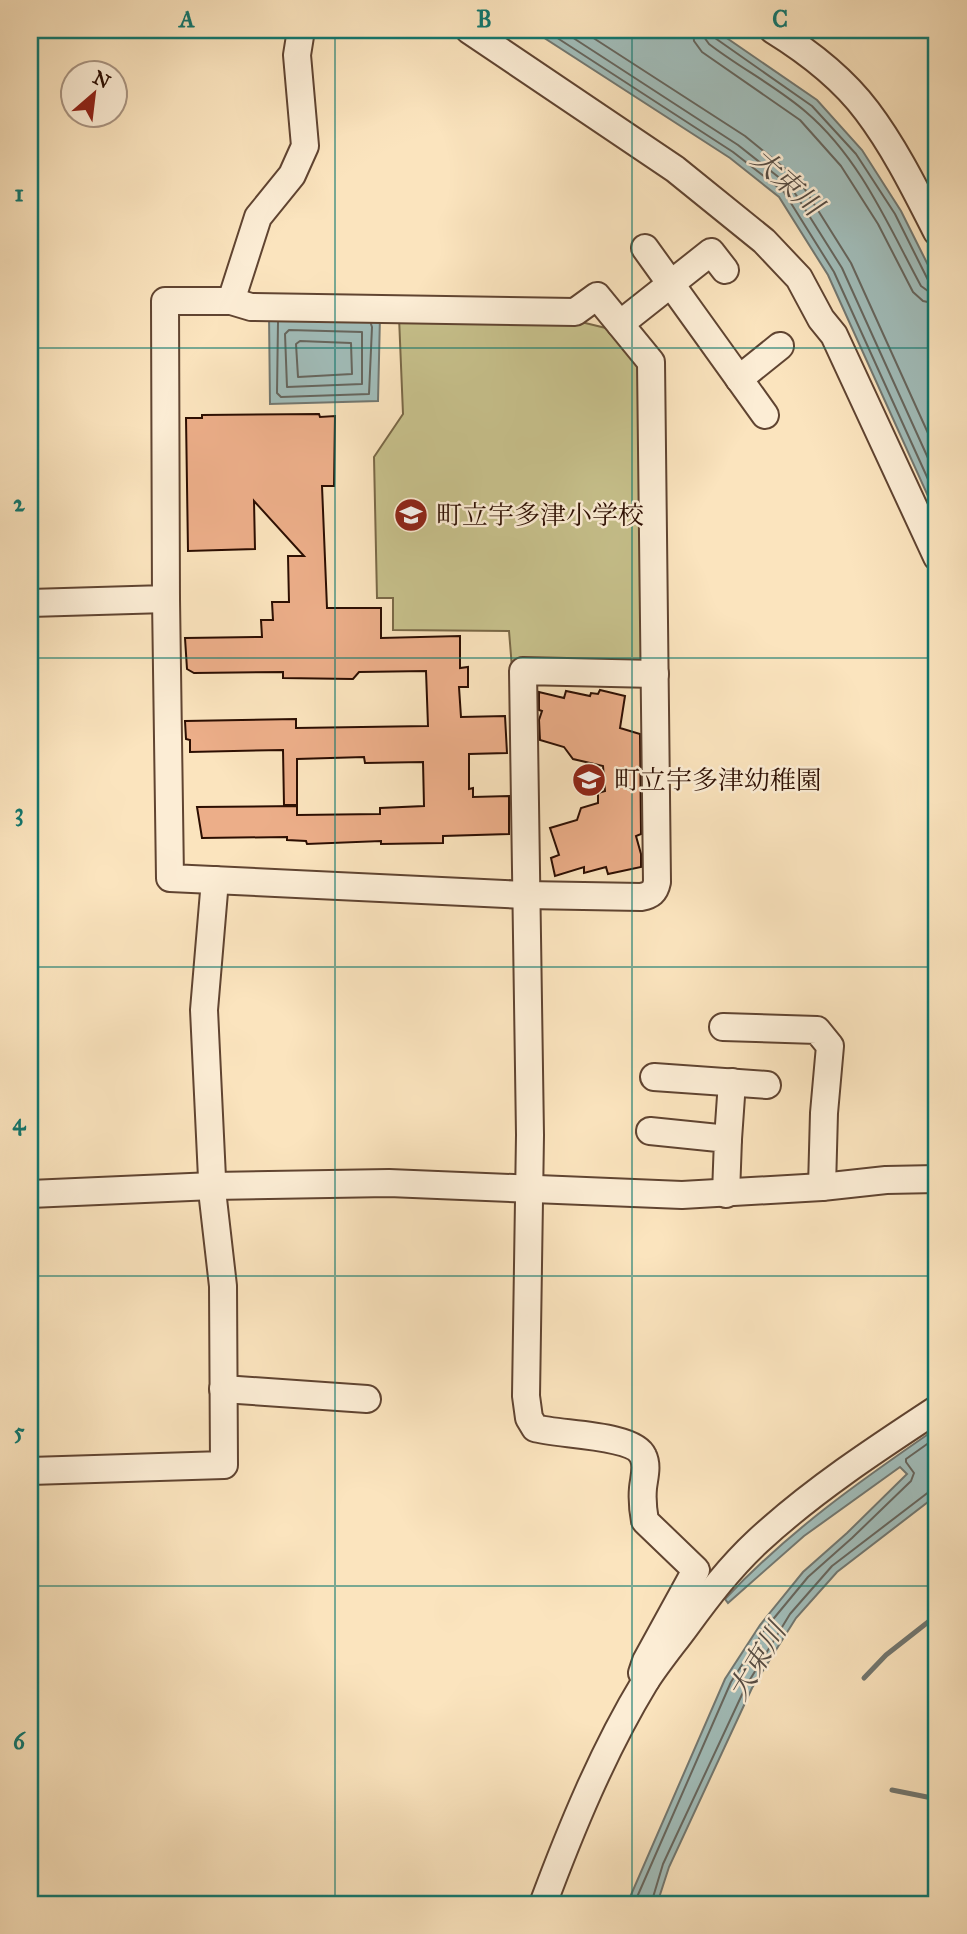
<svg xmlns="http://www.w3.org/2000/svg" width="967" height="1934" font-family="'IM FELL Great Primer','Noto Serif JP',serif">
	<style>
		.green { fill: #c7c18c; stroke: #7a6847; stroke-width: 2 }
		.water { fill: #a1bdba; stroke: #727770; stroke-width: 2 }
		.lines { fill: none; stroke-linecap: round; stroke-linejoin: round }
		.shore { stroke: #66665e; stroke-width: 2 }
		.stream { stroke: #727770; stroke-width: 5 }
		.building { fill: #ecae89; stroke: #2c0e02; stroke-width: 2 }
		.minor-casing { stroke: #604431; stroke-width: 30 }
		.minor { stroke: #fcedd5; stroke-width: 26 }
		.grid { fill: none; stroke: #0f766e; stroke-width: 2; stroke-opacity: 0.55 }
		.labels { text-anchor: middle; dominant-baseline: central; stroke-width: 5; stroke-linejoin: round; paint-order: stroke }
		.poi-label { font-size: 26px; fill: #2c0e02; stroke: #fcedd5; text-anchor: start }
		.water-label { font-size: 28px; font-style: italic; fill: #554b42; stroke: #fcedd5 }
		.neatline { fill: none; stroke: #0f766e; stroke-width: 2.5 }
		.grid-label { font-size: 23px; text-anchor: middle; font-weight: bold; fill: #0f766e }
	</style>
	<rect width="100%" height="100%" fill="#fbe4be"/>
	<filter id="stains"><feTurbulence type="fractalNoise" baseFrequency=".00286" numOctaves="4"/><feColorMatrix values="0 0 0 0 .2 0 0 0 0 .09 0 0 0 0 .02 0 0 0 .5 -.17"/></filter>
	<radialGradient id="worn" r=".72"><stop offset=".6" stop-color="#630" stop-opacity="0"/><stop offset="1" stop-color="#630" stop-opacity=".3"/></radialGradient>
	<path class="green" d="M 399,317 L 577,321 L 618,331 L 642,363 L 648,666 L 512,668 L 509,631 L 393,630 L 393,598 L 377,598 L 374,457 L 403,414 Z"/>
	<g class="water">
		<path d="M 532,30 L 715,30 L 817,100 L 862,150 L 901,211 L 937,283 L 937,516 L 828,275 L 779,197 L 730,158 Z"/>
		<path d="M 269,314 L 380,316 L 378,401 L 270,404 Z"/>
		<path d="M 937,1428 L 937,1495 L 837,1572 L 796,1618 L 752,1688 L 669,1867 L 657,1904 L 627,1904 L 725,1679 L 760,1625 L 803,1572 L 847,1533 L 907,1474 L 900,1467 L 804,1536 L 728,1603 L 725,1599 C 790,1530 860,1481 937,1428 Z"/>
	</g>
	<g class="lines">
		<g class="shore">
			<path d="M 545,30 L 733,152 L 784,192 L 834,272 L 937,499"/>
			<path d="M 561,30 L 738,145 L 791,187 L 842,268 L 937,478"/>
			<path d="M 581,30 L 745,136 L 799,180 L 851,263 L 937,453"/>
			<path d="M 693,30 L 694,41 L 702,52 L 800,120 L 841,166 L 878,224 L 913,292 L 923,301 L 937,304"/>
			<path d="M 703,30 L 704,37 L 709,44 C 740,68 776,86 806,112 C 860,158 888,225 921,286 L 928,291 L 937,293"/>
			<path d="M 712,30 L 715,38 L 812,106 L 856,154 L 895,214 L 928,280 L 937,284"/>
			<path d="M 278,322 L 277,393 L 281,397 L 369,394 L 372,327 L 371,324"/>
			<path d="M 289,330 L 362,332 L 362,384 L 287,387 L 285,334 Z"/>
			<path d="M 300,341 L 351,343 L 352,374 L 298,377 L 296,344 Z"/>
			<path d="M 634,1904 L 731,1682 L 765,1629 L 808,1577 L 852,1538 L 911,1481 L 914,1473 L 906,1462 L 906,1459 L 937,1437"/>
			<path d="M 651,1904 L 663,1864 L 746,1686 L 790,1614 L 832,1566 L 930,1491 L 937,1490"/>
		</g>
		<g class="stream">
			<path d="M 864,1678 L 886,1655 L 937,1615"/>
			<path d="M 892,1790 L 937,1799"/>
		</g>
	</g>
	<g class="building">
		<path d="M 319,414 L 320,417 L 335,416 L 334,486 L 322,486 L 327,608 L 381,608 L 381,638 L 460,636 L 460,668 L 468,667 L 468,687 L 459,687 L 461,717 L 505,716 L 507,753 L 469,754 L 469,789 L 473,788 L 473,797 L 509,796 L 509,834 L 443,836 L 443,843 L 381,844 L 381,841 L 307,844 L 306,841 L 287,840 L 287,837 L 202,838 L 197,807 L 297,806 L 297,815 L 380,814 L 380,808 L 424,806 L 423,762 L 365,763 L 364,757 L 297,759 L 297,805 L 284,805 L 283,750 L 190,752 L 190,740 L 186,739 L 185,721 L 296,719 L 296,728 L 428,726 L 426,671 L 359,672 L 353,679 L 283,678 L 283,672 L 194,673 L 187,669 L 185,638 L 262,637 L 261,620 L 273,620 L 272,602 L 289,602 L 288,556 L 304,556 L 254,501 L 255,549 L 188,551 L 186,418 L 202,418 L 202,415 Z"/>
		<path d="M 600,690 L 625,696 L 620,728 L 640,734 L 641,834 L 636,836 L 641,854 L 641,867 L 608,874 L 606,867 L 584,873 L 584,867 L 555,876 L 551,858 L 559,855 L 550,828 L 577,820 L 581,808 L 598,803 L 598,793 L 605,791 L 603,766 L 573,759 L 564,747 L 540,740 L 539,720 L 542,711 L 539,710 L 539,692 L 564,698 L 566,691 L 590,696 L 591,693 L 598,694 Z"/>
	</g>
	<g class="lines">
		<g class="minor-casing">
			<g id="minor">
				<path d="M 469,30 L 675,169 L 764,241 L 799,278 L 821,319 L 834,335 L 937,557"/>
				<path d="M 773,30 C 807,51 843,79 867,111 C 895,148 916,191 937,232"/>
				<path d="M 645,248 L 765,415"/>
				<path d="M 620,324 L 711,252 L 725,270"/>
				<path d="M 739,379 L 780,346"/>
				<path d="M 166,599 L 170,878 L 526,895 L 641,897 C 651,895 655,892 657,882 L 651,362 L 597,296 L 575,312 L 251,307 L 231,301"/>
				<path d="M 30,603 L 166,599 L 165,301 L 231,301 L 258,217 L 292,175 L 305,146 L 297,55 L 301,30"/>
				<path d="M 723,1027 L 817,1030 L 830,1046 L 824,1113 L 822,1187"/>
				<path d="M 654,1077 L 767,1085"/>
				<path d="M 650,1131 L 728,1139 L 726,1194"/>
				<path d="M 728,1139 L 732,1082"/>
				<path d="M 30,1194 L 213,1186 L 389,1183 L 682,1195 L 822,1187 L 886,1180 L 937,1179"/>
				<path d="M 223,1389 L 367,1399"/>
				<path d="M 30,1471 L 224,1465 L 223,1286 L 213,1199 L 204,1010 L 215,880"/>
				<path d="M 646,1680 L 642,1673 L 646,1661 L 696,1570 L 645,1521 C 643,1510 642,1499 643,1488 C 644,1478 648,1466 643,1456 C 634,1434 557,1435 535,1428 L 529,1418 L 526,1396 L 530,1135 L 523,671 L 655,674"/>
				<path d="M 543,1904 C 571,1829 603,1751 645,1682 C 657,1663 672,1645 686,1626 C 708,1596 730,1567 758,1541 C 812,1491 876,1449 937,1409"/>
			</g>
		</g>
		<use href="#minor" class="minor"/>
	</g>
	<path class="grid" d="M 335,30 L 335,1904M 632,30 L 632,1904M 30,348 L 937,348M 30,658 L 937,658M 30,967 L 937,967M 30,1276 L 937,1276M 30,1586 L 937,1586"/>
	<defs>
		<g id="school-disc" transform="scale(1.75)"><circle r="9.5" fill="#8f2418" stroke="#fcedd5"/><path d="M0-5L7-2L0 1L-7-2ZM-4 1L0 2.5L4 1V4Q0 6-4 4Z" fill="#fff"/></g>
	</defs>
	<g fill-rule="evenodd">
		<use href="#school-disc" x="411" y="515"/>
		<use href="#school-disc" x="589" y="780"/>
	</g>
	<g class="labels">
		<g class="poi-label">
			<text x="436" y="515">町立宇多津小学校</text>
			<text x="614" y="780">町立宇多津幼稚園</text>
		</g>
		<g class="water-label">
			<text transform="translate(787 182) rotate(42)">大束川</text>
			<text transform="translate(757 1661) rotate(-59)">大束川</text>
		</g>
	</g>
	<rect width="967" height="1934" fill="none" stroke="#fbe4be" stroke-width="77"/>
	<g transform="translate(94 94) rotate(28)"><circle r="33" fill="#fcedd5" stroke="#a99481" stroke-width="2"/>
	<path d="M0-5L12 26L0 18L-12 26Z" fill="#8f2418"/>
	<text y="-10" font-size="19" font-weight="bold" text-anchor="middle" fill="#2c0e02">N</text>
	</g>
	<rect x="38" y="38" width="890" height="1858" class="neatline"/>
	<g class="grid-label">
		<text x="187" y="27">A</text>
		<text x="484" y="27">B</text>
		<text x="780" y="27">C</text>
		<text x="19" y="201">1</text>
		<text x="19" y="511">2</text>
		<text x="19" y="820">3</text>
		<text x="19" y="1130">4</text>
		<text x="19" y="1439">5</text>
		<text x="19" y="1749">6</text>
	</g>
	<rect width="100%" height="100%" filter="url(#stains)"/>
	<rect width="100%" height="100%" fill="url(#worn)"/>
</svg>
